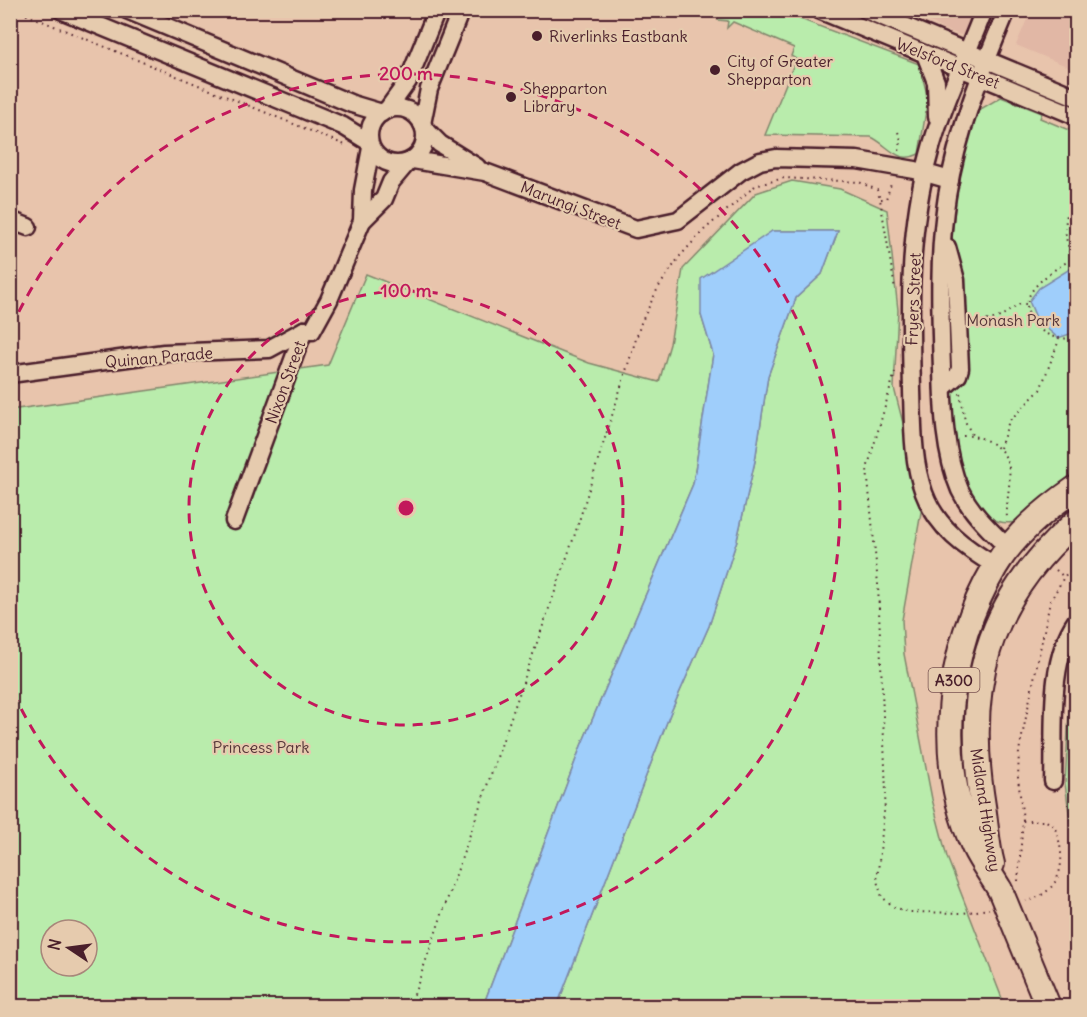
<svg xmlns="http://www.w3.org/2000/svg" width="1087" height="1017" font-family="Delius,sans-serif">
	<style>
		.built { fill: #e1b7a5 }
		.green { fill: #b9ecac; stroke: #82866c; stroke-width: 1.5; fill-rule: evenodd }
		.water { fill: #9fcefb; stroke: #7d88a8; stroke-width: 1.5 }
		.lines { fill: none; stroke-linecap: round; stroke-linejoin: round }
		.minor-casing { stroke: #4a1f2b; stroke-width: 21 }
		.highway-casing { stroke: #4a1f2b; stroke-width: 28 }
		.path { stroke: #4a1f2b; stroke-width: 2; stroke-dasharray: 1.5 4.5; stroke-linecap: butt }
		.minor { stroke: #e6cbae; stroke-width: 16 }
		.highway { stroke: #e6cbae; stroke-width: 24 }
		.highway-bridge-casing { stroke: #4a1f2b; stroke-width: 28; stroke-linecap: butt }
		.highway-bridge { stroke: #e6cbae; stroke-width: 24 }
		.ring { fill: none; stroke: #c2185b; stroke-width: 3; stroke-dasharray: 10 8 }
		.poi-dot { fill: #4a1f2b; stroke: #e6cbae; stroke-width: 2 }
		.labels { text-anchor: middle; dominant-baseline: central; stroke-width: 4.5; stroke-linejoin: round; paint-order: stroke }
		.shield { fill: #e6cbae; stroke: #795352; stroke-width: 1.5 }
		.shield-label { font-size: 15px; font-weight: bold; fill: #4a1f2b }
		.poi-label { font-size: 16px; fill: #4a1f2b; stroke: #e6cbae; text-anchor: start }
		.street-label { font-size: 16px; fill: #4a1f2b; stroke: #e6cbae }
		.park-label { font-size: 16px; fill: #553438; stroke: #e6cbae }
		.centre { fill: #c2185b; stroke: #e6cbae; stroke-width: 3 }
		.ring-label { font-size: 18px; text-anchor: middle; font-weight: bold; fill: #c2185b; stroke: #e6cbae; stroke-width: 4.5; stroke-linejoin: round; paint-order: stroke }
	</style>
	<rect width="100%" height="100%" fill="#e8c4ac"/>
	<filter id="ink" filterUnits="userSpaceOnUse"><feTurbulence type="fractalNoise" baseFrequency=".0167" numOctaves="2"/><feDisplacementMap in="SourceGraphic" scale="12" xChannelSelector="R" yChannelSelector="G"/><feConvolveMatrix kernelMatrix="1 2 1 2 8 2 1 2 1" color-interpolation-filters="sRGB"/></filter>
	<g filter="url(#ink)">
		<g class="built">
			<path d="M 1031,10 L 1076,11 L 1076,70 L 1016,45 Z"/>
			<path d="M 902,11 L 976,11 L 966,33 L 961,35 L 942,29 L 935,24 Z"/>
		</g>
		<g class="green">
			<path d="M 718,11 L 779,11 L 919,64 L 928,98 L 919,154 C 897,165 889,145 871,137 L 765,135 L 796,59 L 791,56 L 794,48 L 733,22 L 727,28 L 728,21 L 718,20 Z"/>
			<path d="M 1001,97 L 1042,113 L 1040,118 L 1076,133 L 1076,475 L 1016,522 C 927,540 949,259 955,208 C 959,174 967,141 979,110 Z"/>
			<path d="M 792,181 L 840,189 L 887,210 L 898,310 L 894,388 L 923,501 L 902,620 L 904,654 L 932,799 L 947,857 L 1005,1006 L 557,1006 L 670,714 L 709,626 L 737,540 L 755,461 L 768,376 L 796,298 L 822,274 L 838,231 L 772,231 L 701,315 L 713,354 L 693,484 L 581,746 L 483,1006 L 11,1006 L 10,410 L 328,365 L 366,274 L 589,363 L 659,382 L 670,344 L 683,269 L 756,193 ZM 51,930 L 87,930 L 87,966 L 51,966 Z"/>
			<path d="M 1076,684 L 1076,864 L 1065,783 L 1070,697 Z"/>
		</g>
		<g class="water">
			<path d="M 772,231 L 838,231 L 822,274 L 796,298 L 768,376 L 755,461 L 737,540 L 709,626 L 670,714 L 557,1006 L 483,1006 L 581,746 L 693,484 L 713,354 L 701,315 L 701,279 Z"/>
			<path d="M 1076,265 L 1076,332 L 1058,338 L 1037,320 L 1029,301 L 1039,288 Z"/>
		</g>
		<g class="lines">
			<g class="minor-casing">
				<g id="minor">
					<path d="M 61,10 L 343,126 L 369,142"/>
					<path d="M 127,10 L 352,104 L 382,113"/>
					<path d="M 819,10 L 1076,116"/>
					<path d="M 866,10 L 1076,97"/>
					<path d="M 984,10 C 966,58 942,105 929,155 C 908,231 910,311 912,390 C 913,424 912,460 924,493 C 937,528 965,548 996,566"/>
					<path d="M 1007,10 C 982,70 957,132 947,196 C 938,253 940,311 942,369 C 943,408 944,453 960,490 C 971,513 991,531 1009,549"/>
					<path d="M 925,54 L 936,82 L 937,117"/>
					<circle cx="397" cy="136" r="28"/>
					<path d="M 387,110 L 408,81 L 437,10"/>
					<path d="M 422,124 L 429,89 L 461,10"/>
					<path d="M 424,128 L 440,144 L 477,167"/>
					<path d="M 413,160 L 485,172 L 636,229 L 678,220 L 741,171 L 760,161 L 776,158 L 857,160 L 915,170 L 950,180"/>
					<path d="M 10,220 L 28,227"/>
					<path d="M 362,221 L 384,199 L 391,182 L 407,163"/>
					<path d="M 10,374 L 164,353 L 269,349 L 304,330 L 312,331 L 329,300 L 362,221 L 363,190 L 371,148"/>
					<path d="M 943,388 L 958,375 L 960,368 L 956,280 L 947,247"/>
					<path d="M 234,521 L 304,330"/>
					<path d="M 1053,781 C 1055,731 1047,663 1076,621"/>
				</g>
			</g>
			<g class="highway-casing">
				<g id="highway">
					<path d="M 992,864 C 987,846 986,825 983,806 C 964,689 985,601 1076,522"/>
					<path d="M 1000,890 C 992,876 981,862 974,847 C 934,759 947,648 995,567 C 1014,535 1047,508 1076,488"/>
				</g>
			</g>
			<g class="path">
				<path d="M 15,10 L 345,145"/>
				<path d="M 898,132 L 901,140 L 899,152"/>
				<path d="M 1076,187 C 1065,215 1059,235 1076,262"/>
				<path d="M 881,199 L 886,199 L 892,181"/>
				<path d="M 1076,257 C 1062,264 1033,282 1028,299 C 1021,323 1056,348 1076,335"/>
				<path d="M 975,323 L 998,318 L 1020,304 L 1027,304"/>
				<path d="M 895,372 L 867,469 L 878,584 L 886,793 L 877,881 L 882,897 L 894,907 L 909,912 L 963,913 L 989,909"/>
				<path d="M 960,393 L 965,421 L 972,435"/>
				<path d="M 963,436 C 975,435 984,438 994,445 C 1020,462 1005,492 1007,518"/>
				<path d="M 1000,448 L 1009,421 L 1040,390 L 1059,340"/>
				<path d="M 1056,570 L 1064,577"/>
				<path d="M 1023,820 L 1018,778 L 1019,751 L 1050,602 L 1064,577 L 1076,562"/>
				<path d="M 1018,881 L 1023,821 L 1046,821 L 1054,826 C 1067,856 1065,892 1026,901"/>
				<path d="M 410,1006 L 574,537 L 641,323 L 658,288 L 680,256 L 704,230 L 755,186 L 784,178 L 859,182 L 877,190 L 880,199 L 895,289"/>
			</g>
			<use href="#minor" class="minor"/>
			<use href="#highway" class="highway"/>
			<g class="highway-bridge-casing">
				<path id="highway-bridge" d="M 1000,890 L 1048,1006"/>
			</g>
			<use href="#highway-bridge" class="highway-bridge"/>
		</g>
	</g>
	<g class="ring">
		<circle cx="406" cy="508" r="217"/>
		<path d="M11 328A434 434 0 1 1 11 688"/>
	</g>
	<g class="poi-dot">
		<circle cx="537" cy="36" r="6"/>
		<circle cx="715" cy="70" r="6"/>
		<circle cx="511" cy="97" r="6"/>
	</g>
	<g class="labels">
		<rect class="shield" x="928.5" y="668" width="51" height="24" rx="4.5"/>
		<g class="shield-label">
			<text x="954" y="680">A300</text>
		</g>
		<g class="poi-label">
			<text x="549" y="36">Riverlinks Eastbank</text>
			<text x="727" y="61">City of Greater<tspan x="727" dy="18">Shepparton</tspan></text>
			<text x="523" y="88">Shepparton<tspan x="523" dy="18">Library</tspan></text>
		</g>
		<g class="street-label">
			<text transform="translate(948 63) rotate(22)">Welsford Street</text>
			<text transform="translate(571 205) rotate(21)">Marungi Street</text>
			<text transform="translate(913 299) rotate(-88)">Fryers Street</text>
			<text transform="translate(159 357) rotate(-5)">Quinan Parade</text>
			<text transform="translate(285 382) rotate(-70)">Nixon Street</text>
			<text transform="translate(986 810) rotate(81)">Midland Highway</text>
		</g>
		<g class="park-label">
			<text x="1013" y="320">Monash Park</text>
			<text x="261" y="747">Princess Park</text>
		</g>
	</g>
	<circle cx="406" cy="508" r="9" class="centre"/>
	<g class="ring-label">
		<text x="406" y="80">200 m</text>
		<text x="406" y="297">100 m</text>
	</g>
	<rect width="1087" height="1017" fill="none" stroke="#e6cbae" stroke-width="36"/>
	<rect x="18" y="18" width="1051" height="981" fill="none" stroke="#4a1f2b" stroke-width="2" filter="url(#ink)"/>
	<g transform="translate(69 948) rotate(283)"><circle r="28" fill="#e6cbae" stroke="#a8867a" stroke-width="1.5"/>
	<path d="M0-4.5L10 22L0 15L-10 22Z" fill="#4a1f2b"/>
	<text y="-9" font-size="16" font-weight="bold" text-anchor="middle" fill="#4a1f2b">N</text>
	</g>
</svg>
